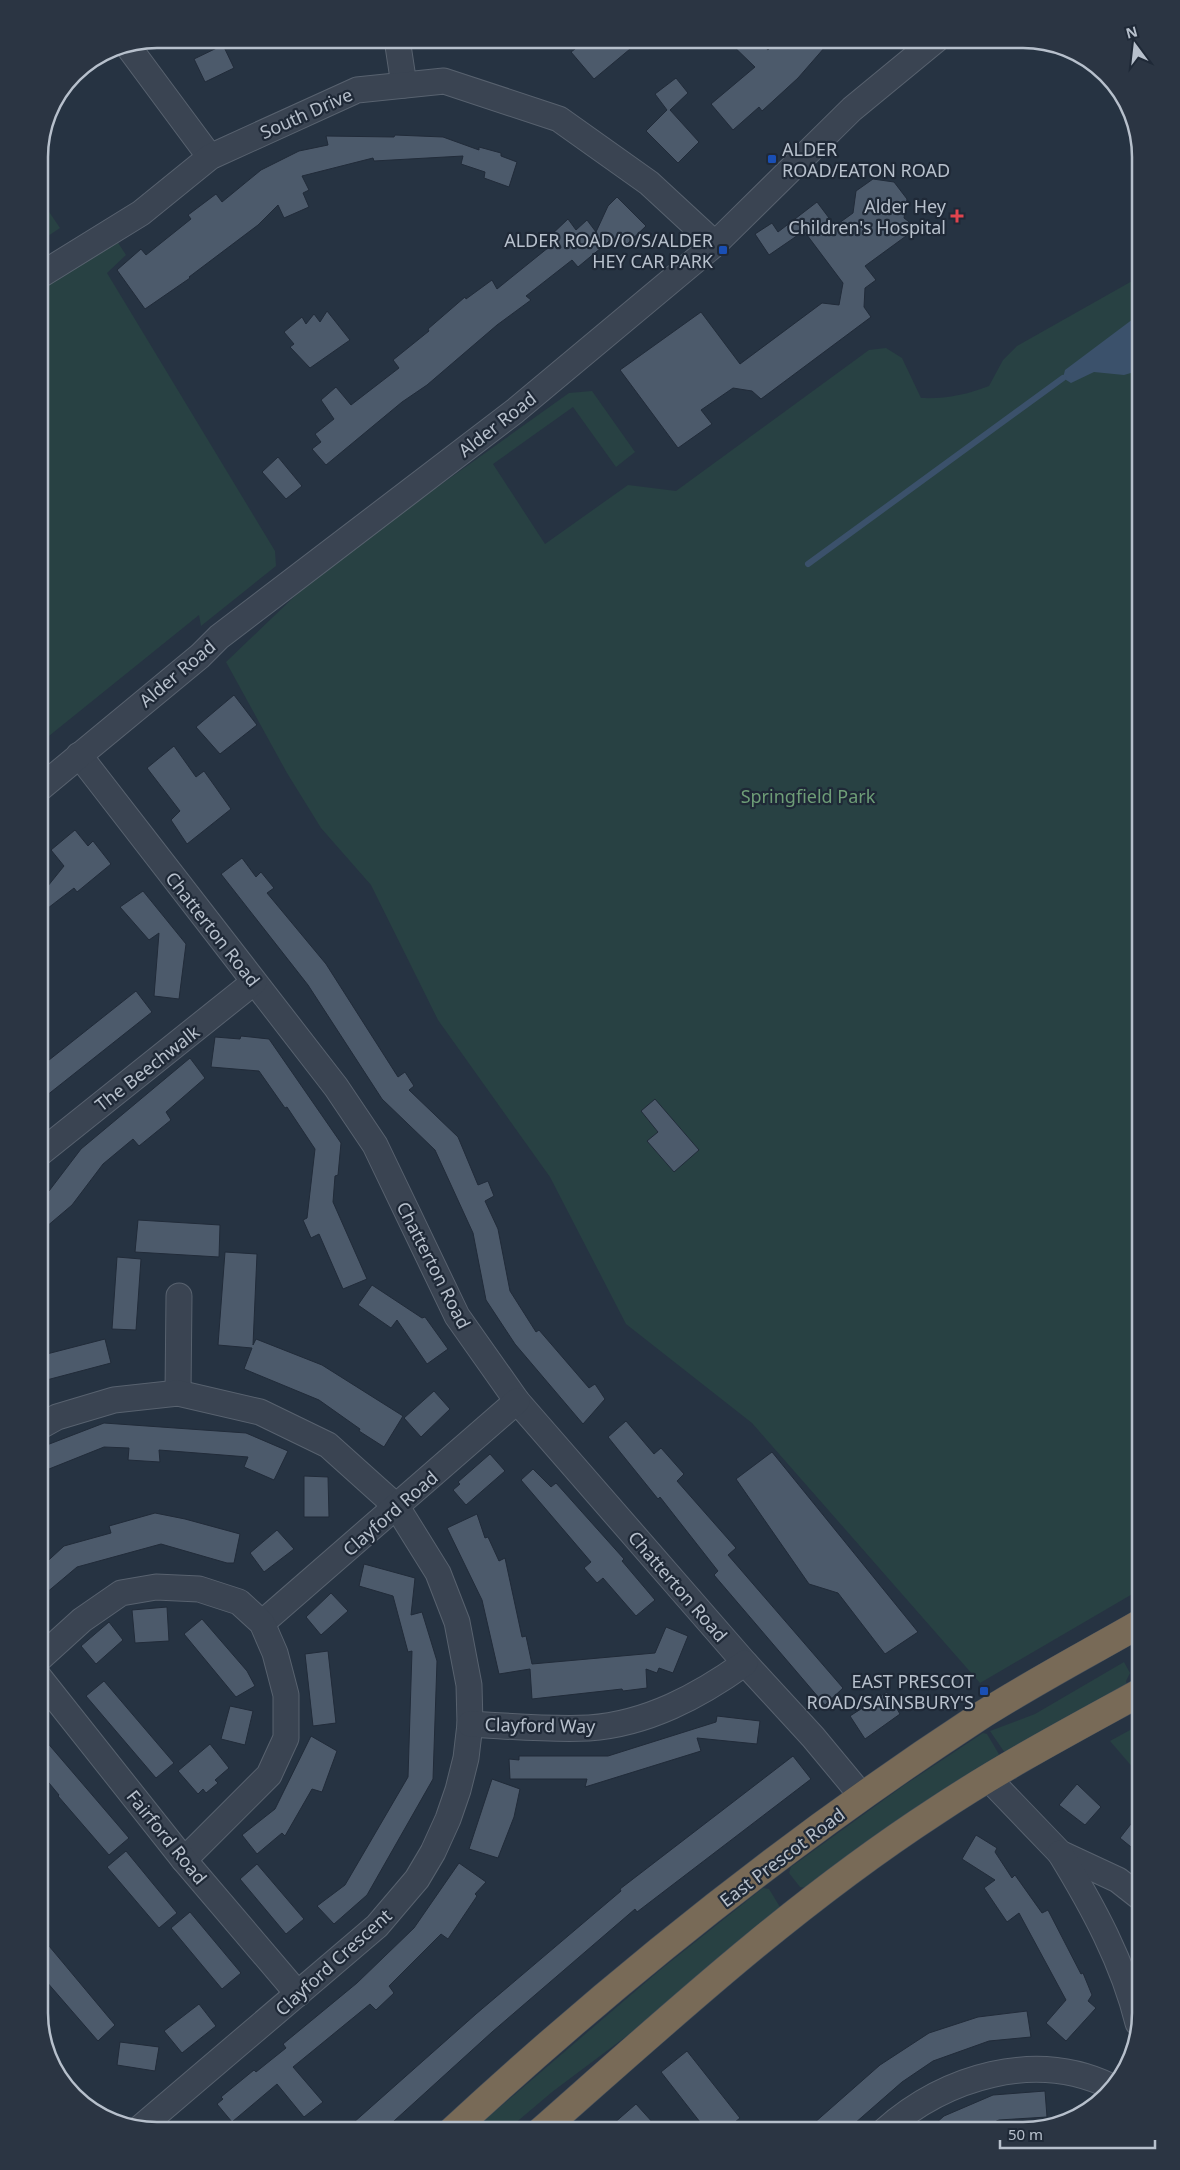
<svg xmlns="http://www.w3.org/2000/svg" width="1180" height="2170" font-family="'Noto Sans',sans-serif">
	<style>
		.green { fill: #284143 }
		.water { fill: #3b516b }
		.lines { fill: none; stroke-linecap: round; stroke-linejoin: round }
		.stream { stroke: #3b516b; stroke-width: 6 }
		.building { fill: #4c5a6b; stroke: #212b39 }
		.minor-casing { stroke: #58626f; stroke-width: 27 }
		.highway-casing { stroke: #454f5c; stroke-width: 29 }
		.minor { stroke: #3a4452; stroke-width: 25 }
		.highway { stroke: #786a57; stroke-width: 28 }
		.transit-dot { fill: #1a4fb4; stroke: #1f2937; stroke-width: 2 }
		.health-dot { fill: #e0444e; stroke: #1f2937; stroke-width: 2 }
		.labels { text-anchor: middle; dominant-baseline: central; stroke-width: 4.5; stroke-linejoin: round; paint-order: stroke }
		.street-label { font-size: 18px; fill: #b7c0cc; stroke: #1f2937 }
		.poi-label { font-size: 18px; fill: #b7c0cc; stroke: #1f2937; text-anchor: end }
		.park-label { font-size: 18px; fill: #6e9d77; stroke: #1f2937 }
		.rim { fill: none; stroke: #b7c0cc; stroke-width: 2.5 }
	</style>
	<rect width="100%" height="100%" fill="#263342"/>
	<g class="green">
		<path d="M 39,197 L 60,228 L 39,242 Z"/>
		<path d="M 113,235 L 126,255 L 107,273 L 275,551 L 276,566 L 201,626 L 199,615 L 39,744 L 39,280 Z"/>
		<path d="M 1141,276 L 1141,1589 L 980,1683 L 752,1423 L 626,1324 L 550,1177 L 438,1020 L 371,885 L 321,828 L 287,773 L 226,662 L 297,594 L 387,523 L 569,393 L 592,391 L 635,452 L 616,467 L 573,407 L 493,464 L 545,544 L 628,485 L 676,491 L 869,350 L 886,348 L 902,358 L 921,398 C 945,399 966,395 989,386 L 1003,360 L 1017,346 Z"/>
		<path d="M 1124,1662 L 1130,1673 L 1126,1681 L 1127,1685 L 1005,1753 L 990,1731 L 1035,1714 Z"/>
		<path d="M 1141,1724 L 1141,1777 L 1110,1741 Z"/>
		<path d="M 983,1733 L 987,1734 L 1000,1756 L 806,1888 L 800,1887 L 789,1873 L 791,1867 L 903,1786 Z"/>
		<path d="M 763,1888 L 769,1889 L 780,1907 L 778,1911 L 684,1987 L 636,2029 L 552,2092 L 506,2131 L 472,2131 L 660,1970 Z"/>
	</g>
	<path class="water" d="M 1141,313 L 1141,370 L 1124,375 L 1094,372 L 1071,383 L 1063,378 L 1065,370 Z"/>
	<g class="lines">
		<path class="stream" d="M 808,564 L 1063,378"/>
	</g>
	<g class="building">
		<path d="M 588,39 L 642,39 L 594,79 L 571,52 Z"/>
		<path d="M 726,39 L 756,39 L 768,50 L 778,39 L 832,39 L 798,78 L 762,111 L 759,107 L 733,130 L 711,104 L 755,67 Z"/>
		<path d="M 223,45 L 234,68 L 205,82 L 194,59 Z"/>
		<path d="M 676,78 L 688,93 L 670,110 L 699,142 L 678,163 L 646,131 L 667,110 L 655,94 Z"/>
		<path d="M 395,135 L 443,137 L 479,150 L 479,147 L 501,153 L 501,156 L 517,162 L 509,187 L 484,178 L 485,172 L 461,164 L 463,156 L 374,161 L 373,158 L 302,176 L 309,190 L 303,193 L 309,207 L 284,218 L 278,205 L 258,225 L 189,277 L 190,278 L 145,309 L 117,270 L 141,249 L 146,255 L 191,219 L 188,215 L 216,194 L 222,202 L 261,170 L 299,151 L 328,145 L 326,136 L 394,137 Z"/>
		<path d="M 873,179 L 894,182 L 907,199 L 904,218 L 917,228 L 865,266 L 876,280 L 865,288 L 864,307 L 871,317 L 761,399 L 752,391 L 733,388 L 701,410 L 712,424 L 678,448 L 620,370 L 701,312 L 740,364 L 822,303 L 839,305 L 843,283 L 804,231 L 769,255 L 755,234 L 772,223 L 778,232 L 817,202 L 835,226 L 853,213 L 856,191 Z"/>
		<path d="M 617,197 L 646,226 L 624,247 L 613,238 L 578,267 L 572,260 L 526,296 L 531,300 L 497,325 L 427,385 L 402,402 L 326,465 L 312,449 L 321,442 L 315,434 L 334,419 L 321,400 L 336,387 L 351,405 L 399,368 L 393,360 L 429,331 L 428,329 L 465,297 L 466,299 L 492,280 L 497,289 L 554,243 L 549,237 L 568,219 L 576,230 L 587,220 L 596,232 L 608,206 Z"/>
		<path d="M 327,311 L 350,340 L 310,368 L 290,347 L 294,344 L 284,332 L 302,317 L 306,324 L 314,314 L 320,322 Z"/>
		<path d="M 278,457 L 302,486 L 286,499 L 262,472 Z"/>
		<path d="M 234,695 L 257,725 L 220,754 L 196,727 Z"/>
		<path d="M 174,746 L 196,777 L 204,771 L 231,809 L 187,844 L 171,820 L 180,811 L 147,768 Z"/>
		<path d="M 75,830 L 88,846 L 93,841 L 111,864 L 77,892 L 74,888 L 39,915 L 39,897 L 64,866 L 51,850 Z"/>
		<path d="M 242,858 L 256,877 L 261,872 L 274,888 L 267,893 L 326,964 L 398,1077 L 405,1072 L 414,1086 L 409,1090 L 458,1137 L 478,1185 L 488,1181 L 494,1196 L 485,1201 L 498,1229 L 510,1291 L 536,1332 L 539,1330 L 589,1388 L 595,1384 L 605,1399 L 583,1424 L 515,1344 L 486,1300 L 473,1233 L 435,1150 L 382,1099 L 308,985 L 221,874 Z"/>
		<path d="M 143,891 L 186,944 L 179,999 L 154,996 L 159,933 L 149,940 L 120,907 Z"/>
		<path d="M 136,991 L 152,1012 L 46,1096 L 39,1086 L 39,1068 Z"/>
		<path d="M 241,1036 L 269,1039 L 341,1143 L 338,1175 L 335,1176 L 333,1202 L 367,1279 L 343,1289 L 319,1234 L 311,1238 L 303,1220 L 307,1218 L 315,1149 L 287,1107 L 285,1108 L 259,1071 L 211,1067 L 215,1037 L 240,1039 Z"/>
		<path d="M 190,1058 L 205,1078 L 166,1112 L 171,1120 L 139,1146 L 133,1139 L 103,1164 L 72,1205 L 39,1233 L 39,1200 L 49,1191 L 81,1149 Z"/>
		<path d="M 655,1099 L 699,1150 L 674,1172 L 647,1141 L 658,1132 L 641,1111 Z"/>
		<path d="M 138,1220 L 220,1225 L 219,1257 L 135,1252 Z"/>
		<path d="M 225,1252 L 257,1254 L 253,1345 L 256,1339 L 322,1365 L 403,1416 L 384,1447 L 359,1431 L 360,1429 L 319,1400 L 244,1369 L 252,1348 L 218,1345 Z"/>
		<path d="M 117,1257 L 141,1259 L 136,1330 L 112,1329 Z"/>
		<path d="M 372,1285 L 422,1318 L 425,1317 L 448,1349 L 427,1364 L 397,1320 L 391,1328 L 358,1305 Z"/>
		<path d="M 105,1339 L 111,1363 L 39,1382 L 39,1356 Z"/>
		<path d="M 434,1391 L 450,1409 L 421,1437 L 404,1418 Z"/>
		<path d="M 626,1421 L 654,1454 L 661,1448 L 684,1474 L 677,1481 L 736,1548 L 728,1555 L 843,1688 L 825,1705 L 714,1575 L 718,1571 L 660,1497 L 658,1499 L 608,1437 Z"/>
		<path d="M 104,1423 L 246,1433 L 288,1451 L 274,1480 L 244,1467 L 248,1457 L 159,1450 L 160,1462 L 128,1460 L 129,1448 L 104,1447 L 39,1473 L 39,1448 Z"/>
		<path d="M 772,1452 L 918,1632 L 885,1654 L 838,1593 L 809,1584 L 736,1479 Z"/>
		<path d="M 490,1454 L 505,1471 L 466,1505 L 453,1490 L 460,1484 L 458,1482 Z"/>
		<path d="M 533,1469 L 551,1487 L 556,1483 L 624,1559 L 622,1561 L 655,1600 L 636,1616 L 603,1578 L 597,1583 L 584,1568 L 591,1562 L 521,1480 Z"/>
		<path d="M 304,1476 L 328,1477 L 329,1517 L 304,1517 Z"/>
		<path d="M 155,1513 L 185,1519 L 240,1534 L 234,1563 L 227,1563 L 161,1544 L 77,1567 L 39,1599 L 39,1569 L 64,1546 L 111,1533 L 109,1526 Z"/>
		<path d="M 477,1514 L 485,1538 L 488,1537 L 499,1561 L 505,1558 L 522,1637 L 526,1636 L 532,1664 L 655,1653 L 666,1627 L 688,1636 L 673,1673 L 659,1668 L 657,1673 L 646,1669 L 647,1688 L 623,1691 L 622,1689 L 532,1699 L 530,1669 L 499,1674 L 482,1600 L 447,1528 Z"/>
		<path d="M 277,1530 L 294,1549 L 264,1572 L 250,1553 Z"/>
		<path d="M 364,1564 L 415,1578 L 411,1615 L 422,1612 L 437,1661 L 433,1779 L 367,1895 L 334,1924 L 317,1906 L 345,1885 L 408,1777 L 412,1651 L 408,1652 L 393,1596 L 359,1586 Z"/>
		<path d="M 331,1593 L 348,1611 L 321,1635 L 306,1617 Z"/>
		<path d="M 167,1607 L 169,1641 L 135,1643 L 132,1610 Z"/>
		<path d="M 202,1619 L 247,1671 L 255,1686 L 236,1697 L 184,1634 Z"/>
		<path d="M 109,1622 L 123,1640 L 96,1664 L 81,1646 Z"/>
		<path d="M 328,1651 L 336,1723 L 313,1726 L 305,1654 Z"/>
		<path d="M 104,1681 L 174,1763 L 156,1778 L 86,1696 Z"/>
		<path d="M 887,1692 L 900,1714 L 865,1739 L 850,1716 Z"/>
		<path d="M 230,1706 L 253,1711 L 245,1745 L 221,1739 Z"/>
		<path d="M 717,1716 L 760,1721 L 757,1744 L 697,1738 L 701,1751 L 585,1787 L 587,1779 L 510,1779 L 509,1759 L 519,1760 L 519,1756 L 608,1756 L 716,1722 Z"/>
		<path d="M 39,1733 L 129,1838 L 109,1855 L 58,1796 L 59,1795 L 39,1771 Z"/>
		<path d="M 311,1736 L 337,1751 L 322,1792 L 312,1789 L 285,1836 L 282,1833 L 257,1854 L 242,1835 L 275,1809 Z"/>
		<path d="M 210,1744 L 229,1768 L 215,1780 L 218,1783 L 206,1793 L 203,1789 L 198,1794 L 178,1771 Z"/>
		<path d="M 793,1756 L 811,1779 L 637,1912 L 635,1909 L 492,2032 L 383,2131 L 344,2131 L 476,2014 L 621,1891 L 620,1889 Z"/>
		<path d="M 492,1779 L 520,1789 L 514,1817 L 498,1858 L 469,1849 Z"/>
		<path d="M 1077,1784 L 1101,1807 L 1085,1825 L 1059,1805 Z"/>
		<path d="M 1141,1811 L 1141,1855 L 1120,1838 Z"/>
		<path d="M 976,1835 L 997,1848 L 995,1852 L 1012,1878 L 1015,1875 L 1042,1913 L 1048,1910 L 1081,1974 L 1083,1973 L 1092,1995 L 1088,2001 L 1096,2008 L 1066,2041 L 1046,2023 L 1066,2000 L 1019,1913 L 1007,1922 L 984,1888 L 995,1880 L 962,1859 Z"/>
		<path d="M 126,1851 L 177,1913 L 159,1928 L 107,1867 Z"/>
		<path d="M 459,1863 L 486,1882 L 475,1894 L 477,1896 L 448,1939 L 441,1934 L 389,1986 L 394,1993 L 376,2010 L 370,2004 L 293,2067 L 323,2102 L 304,2117 L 277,2084 L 232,2122 L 217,2104 L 223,2099 L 221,2097 L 254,2070 L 256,2072 L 286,2048 L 283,2044 L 357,1983 L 414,1928 Z"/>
		<path d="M 257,1864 L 304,1919 L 286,1934 L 240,1879 Z"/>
		<path d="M 190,1912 L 241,1973 L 222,1989 L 171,1928 Z"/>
		<path d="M 39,1934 L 115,2025 L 98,2041 L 39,1973 Z"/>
		<path d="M 199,2004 L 216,2026 L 182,2053 L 164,2031 Z"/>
		<path d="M 1027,2011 L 1031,2037 L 989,2041 L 933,2061 L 902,2082 L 846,2131 L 805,2131 L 880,2065 L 929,2033 L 978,2017 Z"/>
		<path d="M 120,2042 L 159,2047 L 155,2071 L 117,2065 Z"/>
		<path d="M 687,2051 L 740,2118 L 724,2131 L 707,2131 L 661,2072 Z"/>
		<path d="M 1045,2091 L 1047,2117 L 999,2120 L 974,2131 L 927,2131 L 944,2116 L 993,2095 Z"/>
		<path d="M 636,2104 L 654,2124 L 645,2131 L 605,2131 Z"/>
	</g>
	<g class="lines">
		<g class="minor-casing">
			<g id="minor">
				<path d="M 397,39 L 404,85"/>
				<path d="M 127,45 L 210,157"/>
				<path d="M 39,276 L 141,213 L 210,157 L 357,90 L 444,81 L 559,119 L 649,183 L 715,244"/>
				<path d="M 79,755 L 336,1087 L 375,1145 L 457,1316 L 517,1401 L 745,1663 L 813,1737 L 862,1796"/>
				<path d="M 39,789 L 200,656 L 219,637 L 515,411 L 715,244 L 852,109 L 937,39"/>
				<path d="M 39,1154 L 254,982"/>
				<path d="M 178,1393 L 179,1296"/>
				<path d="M 39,1427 L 57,1417 L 114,1400 L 178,1393 L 260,1412 L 328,1445 L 397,1507 L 438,1573 L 457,1622 L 469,1685 L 470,1724 L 466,1758 L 458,1790 L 448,1819 L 433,1852 L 417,1879 L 377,1926 L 140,2128"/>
				<path d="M 262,1623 L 517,1401"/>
				<path d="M 39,1659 L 82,1620 L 121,1593 L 156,1587 L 199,1589 L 239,1602 L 262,1623 L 275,1653 L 286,1695 L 286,1738 L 269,1775 L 184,1860"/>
				<path d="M 39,1677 L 184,1860 L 298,1994"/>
				<path d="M 470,1724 C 509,1726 549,1730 589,1728 C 647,1724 699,1696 745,1663"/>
				<path d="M 988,1778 L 1060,1853 L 1118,1880 L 1141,1898"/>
				<path d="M 1060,1853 C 1093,1907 1123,1962 1138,2023"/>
				<path d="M 884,2131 C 945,2077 1035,2049 1112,2087"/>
			</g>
		</g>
		<g class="highway-casing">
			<g id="highway">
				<path d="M 452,2131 C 614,1981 792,1839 977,1718 C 1030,1684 1087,1654 1141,1623"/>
				<path d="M 541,2131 C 668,2019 793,1904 936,1811 C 1002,1767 1072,1730 1141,1692"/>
			</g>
		</g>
		<use href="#minor" class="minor"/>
		<use href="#highway" class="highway"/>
	</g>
	<g class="transit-dot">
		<rect x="767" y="154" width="10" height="10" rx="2.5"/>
		<rect x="718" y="245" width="10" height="10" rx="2.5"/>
		<rect x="979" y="1686" width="10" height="10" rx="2.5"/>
	</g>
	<path class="health-dot" d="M954.5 208.5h5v5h5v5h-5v5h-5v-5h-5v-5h5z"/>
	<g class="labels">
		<g class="street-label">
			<text transform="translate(306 113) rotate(-24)">South Drive</text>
			<text transform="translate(497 424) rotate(-38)">Alder Road</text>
			<text transform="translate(177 673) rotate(-40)">Alder Road</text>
			<text transform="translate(213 929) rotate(52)">Chatterton Road</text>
			<text transform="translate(147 1068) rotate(-38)">The Beechwalk</text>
			<text transform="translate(434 1265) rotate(63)">Chatterton Road</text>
			<text transform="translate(390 1513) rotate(-41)">Clayford Road</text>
			<text transform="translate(678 1586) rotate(49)">Chatterton Road</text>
			<text transform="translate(540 1725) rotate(1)">Clayford Way</text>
			<text transform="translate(167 1837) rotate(51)">Fairford Road</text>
			<text transform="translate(782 1857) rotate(-37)">East Prescot Road</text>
			<text transform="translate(333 1962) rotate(-42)">Clayford Crescent</text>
		</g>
		<g class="poi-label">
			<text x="782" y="149" text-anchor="start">ALDER<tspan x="782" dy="21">ROAD/EATON ROAD</tspan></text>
			<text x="946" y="206">Alder Hey<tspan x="946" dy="21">Children's Hospital</tspan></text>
			<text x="713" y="240">ALDER ROAD/O/S/ALDER<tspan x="713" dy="21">HEY CAR PARK</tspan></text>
			<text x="974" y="1681">EAST PRESCOT<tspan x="974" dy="21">ROAD/SAINSBURY'S</tspan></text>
		</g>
		<g class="park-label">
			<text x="808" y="796">Springfield Park</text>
		</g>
	</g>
	<path d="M0 0H1180V2170H0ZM157 48H1023A109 109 0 0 1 1132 157V2013A109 109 0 0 1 1023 2122H157A109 109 0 0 1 48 2013V157A109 109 0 0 1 157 48Z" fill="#2b3543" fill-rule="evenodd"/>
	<path class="rim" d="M157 48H1023A109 109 0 0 1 1132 157V2013A109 109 0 0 1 1023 2122H157A109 109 0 0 1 48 2013V157A109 109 0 0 1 157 48Z"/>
	<g transform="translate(1135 45) rotate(345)" stroke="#1f2937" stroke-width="4" paint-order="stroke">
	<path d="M0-4L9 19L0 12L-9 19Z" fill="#b7c0cc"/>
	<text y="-8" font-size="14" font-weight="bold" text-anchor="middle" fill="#b7c0cc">N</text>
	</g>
	<path d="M1000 2140v8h155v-8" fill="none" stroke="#b7c0cc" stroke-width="2.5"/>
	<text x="1008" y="2140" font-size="15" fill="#b7c0cc" stroke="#1f2937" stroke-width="4" paint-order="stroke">50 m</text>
</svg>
